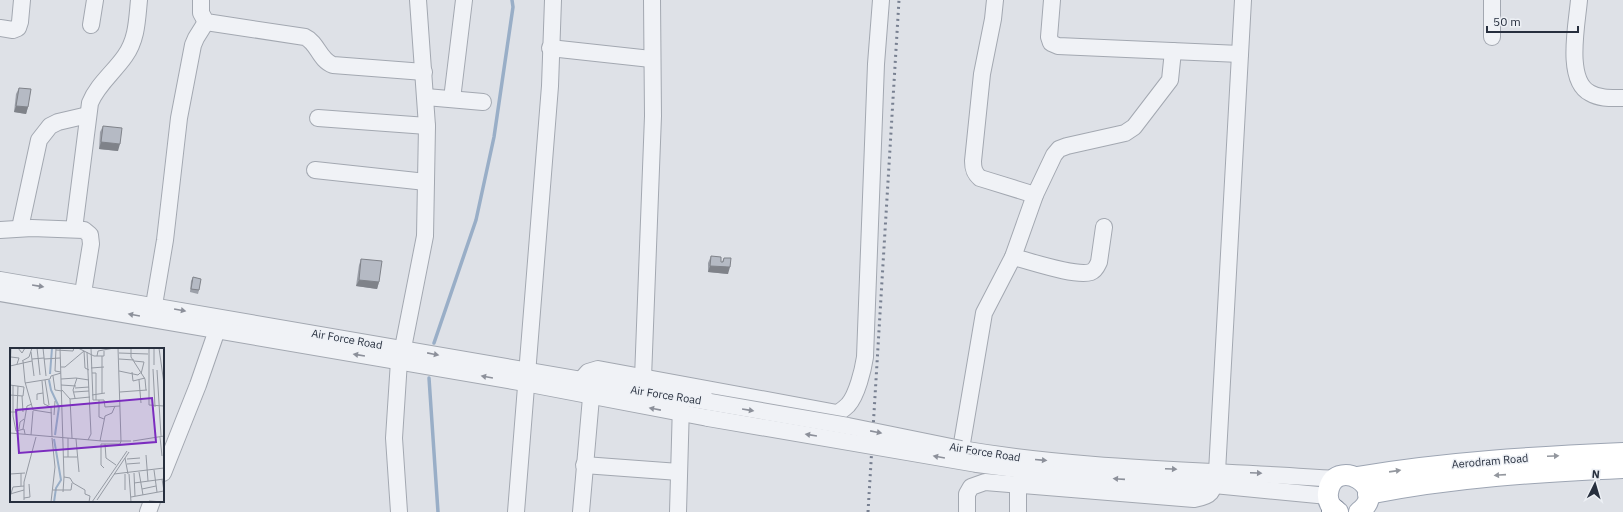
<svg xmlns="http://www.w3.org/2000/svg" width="1623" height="512" font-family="'IBM Plex Sans',sans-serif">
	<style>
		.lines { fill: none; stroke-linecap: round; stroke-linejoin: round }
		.stream { stroke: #99aec7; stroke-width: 3.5 }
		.minor-casing { stroke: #a3a8b1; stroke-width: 18 }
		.major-casing { stroke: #9da5b3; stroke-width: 22 }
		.highway-casing { stroke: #858e9e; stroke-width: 24 }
		.minor { stroke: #f0f2f6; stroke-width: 16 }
		.major { stroke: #fff; stroke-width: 20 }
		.highway { stroke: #fff; stroke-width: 22 }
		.rail { stroke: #788091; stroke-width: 3; stroke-dasharray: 2 4; stroke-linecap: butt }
		.minor-bridge-casing { stroke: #a3a8b1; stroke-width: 18; stroke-linecap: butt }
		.minor-bridge { stroke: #f0f2f6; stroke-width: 16 }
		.wall { fill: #9ca0a9 }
		.shaded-wall { fill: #7f8289 }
		.building { fill: #b5bac4; stroke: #7f8289 }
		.oneway { fill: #8c909a }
		.oneway2 { fill: #93979e }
		.labels { text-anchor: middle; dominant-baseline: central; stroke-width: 3; stroke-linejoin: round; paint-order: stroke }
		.street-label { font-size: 11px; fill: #272f3e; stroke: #edf0f5 }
		.inset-river { fill: none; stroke: #99aec7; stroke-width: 2 }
		.inset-road { fill: none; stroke: #959aa3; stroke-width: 1 }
		.view { fill: #7b2cbf; fill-opacity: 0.15; stroke: #7b2cbf; stroke-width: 2 }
		.inset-edge { fill: none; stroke: #272f3e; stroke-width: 2 }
	</style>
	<rect width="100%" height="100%" fill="#dee1e7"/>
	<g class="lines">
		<g class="stream">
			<path d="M 434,343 L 476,220 L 494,137 L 513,7 L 512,0"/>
			<path d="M 429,378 L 438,512"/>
		</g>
		<g class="minor-casing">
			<g id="minor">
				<path d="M 201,0 L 201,13 L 206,22 L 305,37 C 318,43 319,60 333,65 L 424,72"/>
				<path d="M 995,0 L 993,19 L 982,74 L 973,161 C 973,168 974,173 980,178 L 1035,195"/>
				<path d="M 1052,0 L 1049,37 L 1051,43 L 1058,46 L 1240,54"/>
				<path d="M 1492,0 L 1492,37"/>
				<path d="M 1579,0 C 1577,24 1565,80 1590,93 C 1600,99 1612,98 1623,98"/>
				<path d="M 91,25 L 95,0"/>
				<path d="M 0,28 L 13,30 L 18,28 L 20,22 L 22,0"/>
				<path d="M 550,48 L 651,59"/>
				<path d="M 1173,51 L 1170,80 L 1134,127 L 1125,133 L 1067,146 L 1059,149 L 1054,155 L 1035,195 L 1013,257 L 984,313 L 961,449 C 1085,470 1211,470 1336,479"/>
				<path d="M 426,97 L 483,102"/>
				<path d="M 452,99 L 464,0"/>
				<path d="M 318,118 L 427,126"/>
				<path d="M 315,170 L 426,182"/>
				<path d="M 20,228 L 39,140 L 50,126 L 58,122 L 88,115"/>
				<path d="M 74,229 L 90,103 C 97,85 114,72 125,56 C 137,39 137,20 139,0"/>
				<path d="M 0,230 L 32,228 L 84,230 L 90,235 L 91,244 L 83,293"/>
				<path d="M 1013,257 C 1030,261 1075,277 1091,272 C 1096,270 1097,266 1099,262 L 1104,227"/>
				<path d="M 0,280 L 710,402"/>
				<path d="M 0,293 L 525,383 L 708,418"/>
				<path d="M 154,305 L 165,240 L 179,118 L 193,45 L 196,38 L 206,22"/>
				<path d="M 403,348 L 425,236 L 427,126 L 418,0"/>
				<path d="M 643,378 L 653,116 L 652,0"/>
				<path d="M 580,381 L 588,372 L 598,369 L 837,413"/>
				<path d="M 824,422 C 832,417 841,412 848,405 C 857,395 863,370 865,357 L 876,64 L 881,0"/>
				<path d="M 977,464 L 1059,475 L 1214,485 L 1328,496"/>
				<path d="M 584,465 L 679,472"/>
				<path d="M 163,473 L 198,385 L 217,330"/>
				<path d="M 148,512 L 152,501"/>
				<path d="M 399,512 L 394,438 L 399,361"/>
				<path d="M 516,512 L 550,86 L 553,0"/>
				<path d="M 581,512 L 592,386"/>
				<path d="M 678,512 L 681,404"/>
				<path d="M 967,512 L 967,494 L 971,487 L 985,482 L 1194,499 C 1214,496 1213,490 1217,472 L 1243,0"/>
				<path d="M 1018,512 L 1018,486"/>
			</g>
		</g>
		<g class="major-casing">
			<g id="major">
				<path d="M 1357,477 C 1445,462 1534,457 1623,453"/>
				<path d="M 1368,494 C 1454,477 1536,472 1623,468"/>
				<path d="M 1338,512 C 1331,508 1327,501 1328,493 C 1333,454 1392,487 1359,512"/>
			</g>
		</g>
		<g class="highway-casing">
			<path id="highway" d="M 1333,512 L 1334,510"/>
		</g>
		<use href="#minor" class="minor"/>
		<use href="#major" class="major"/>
		<use href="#highway" class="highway"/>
		<path class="rail" d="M 868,512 L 899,0"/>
		<g class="minor-bridge-casing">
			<g id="minor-bridge">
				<path d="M 710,402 L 848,426 L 961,449"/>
				<path d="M 708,418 L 977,464"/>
			</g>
		</g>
		<use href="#minor-bridge" class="minor-bridge"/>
	</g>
	<g class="wall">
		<path d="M 19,88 L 28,107 L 26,114 L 14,112 L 16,94 Z"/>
		<path d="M 103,126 L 118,151 L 99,149 L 100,132 Z"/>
		<path d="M 711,256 L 721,262 L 722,262 L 724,258 L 728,274 L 708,272 L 708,263 Z"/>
		<path d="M 361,259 L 379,282 L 377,289 L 356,286 L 359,265 Z"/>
		<path d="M 193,277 L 199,290 L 198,294 L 190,292 L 191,281 Z"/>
	</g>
	<g class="shaded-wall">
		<path d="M 16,106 L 28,107 L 26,114 L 14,112 Z"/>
		<path d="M 101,142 L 120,144 L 118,151 L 99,149 Z"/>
		<path d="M 710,266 L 730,267 L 728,274 L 708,272 Z"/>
		<path d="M 359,280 L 379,282 L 377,289 L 356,286 Z"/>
	</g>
	<g class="building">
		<path d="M 19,88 L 31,89 L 28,107 L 16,106 Z"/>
		<path d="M 103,126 L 122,128 L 120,144 L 101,142 Z"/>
		<path d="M 711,256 L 721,257 L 721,262 L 723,262 L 724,258 L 731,258 L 730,267 L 710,266 Z"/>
		<path d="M 361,259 L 382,261 L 379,282 L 359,280 Z"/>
		<path d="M 193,277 L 201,279 L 199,290 L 191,289 Z"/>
	</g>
	<defs><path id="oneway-solid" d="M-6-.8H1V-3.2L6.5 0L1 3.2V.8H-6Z"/></defs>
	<g class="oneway">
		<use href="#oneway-solid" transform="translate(38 286) rotate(9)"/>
		<use href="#oneway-solid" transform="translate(180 310) rotate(10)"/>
		<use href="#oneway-solid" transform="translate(134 315) rotate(-170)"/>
		<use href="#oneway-solid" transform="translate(433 354) rotate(11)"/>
		<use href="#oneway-solid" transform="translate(359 355) rotate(-171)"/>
		<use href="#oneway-solid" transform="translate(487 377) rotate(-170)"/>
		<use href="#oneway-solid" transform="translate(655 409) rotate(-169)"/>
		<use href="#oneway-solid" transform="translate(748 410) rotate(9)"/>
		<use href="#oneway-solid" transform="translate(876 432) rotate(11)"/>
		<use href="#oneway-solid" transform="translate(811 435) rotate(-171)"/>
		<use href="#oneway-solid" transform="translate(939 457) rotate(-170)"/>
		<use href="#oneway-solid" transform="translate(1041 460) rotate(5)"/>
		<use href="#oneway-solid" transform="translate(1171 469) rotate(3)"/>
		<use href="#oneway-solid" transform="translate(1256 473) rotate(2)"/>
		<use href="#oneway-solid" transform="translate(1119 479) rotate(-176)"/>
	</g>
	<g class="oneway2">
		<use href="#oneway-solid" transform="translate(1553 456) rotate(-2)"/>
		<use href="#oneway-solid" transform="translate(1395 471) rotate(-8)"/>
		<use href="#oneway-solid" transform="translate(1500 475) rotate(176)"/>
	</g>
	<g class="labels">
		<g class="street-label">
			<text transform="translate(347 339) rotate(10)">Air Force Road</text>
			<text transform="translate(666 395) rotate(9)">Air Force Road</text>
			<text transform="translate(985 452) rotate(9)">Air Force Road</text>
			<text transform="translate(1490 461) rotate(-5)">Aerodram Road</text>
		</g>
	</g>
	<g transform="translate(10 348)">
		<rect width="154" height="154" fill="#dee1e7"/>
		<path class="inset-river" d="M 40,26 L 42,0M 39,32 L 41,42 L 49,59 L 45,87M 44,154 L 46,140 L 51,132 L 44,91"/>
		<path class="inset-road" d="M 8,0 L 12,5 L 15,0M 27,0 L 30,27M 33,0 L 36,28M 46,0 L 45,23 L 51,24M 50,0 L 54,129 L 60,130 L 63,135 L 75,142 L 75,146 L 80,148 L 79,154M 68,0 L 84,8 L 94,8 L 94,3M 81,0 L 83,52 L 94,52 L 95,59 L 110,58M 108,0 L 111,93M 121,0 L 121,9 L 135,31 L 136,42M 139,0 L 139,57 L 154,58M 149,0 L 154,36M 46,2 L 63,3 L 64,0M 74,3 L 75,20 L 79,22M 21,4 L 24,28M 77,4 L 81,86 L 78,92M 109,5 L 138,6M 87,8 L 88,3 L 104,0M 92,8 L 92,45M 1,9 L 9,10 L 7,16M 22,11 L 34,10M 34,11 L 50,10M 109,11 L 124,12M 12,13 L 19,9 L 22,0M 13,13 L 15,34 L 23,62 L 42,65M 124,13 L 134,14 L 131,26M 144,17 L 144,0M 0,18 L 22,13M 51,19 L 55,19 L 74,3M 81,20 L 94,19M 0,21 L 1,0M 143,21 L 145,59M 147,22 L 151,88M 109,23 L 128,27 L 130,25M 122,24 L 123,33 L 135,30M 82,25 L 86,25 L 86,52M 43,28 L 45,42 L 52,43M 51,31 L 66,30 L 79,32M 35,32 L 39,57M 129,32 L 131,55M 32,33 L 34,56 L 41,59 L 42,89M 15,35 L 40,31 L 41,28 L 51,25M 0,37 L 14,39 L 13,48 L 0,47M 3,37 L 3,68 L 6,83M 51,37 L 66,38M 65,40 L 79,39M 52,42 L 60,51 L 62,90M 64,44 L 79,43M 110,44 L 137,42M 82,47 L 95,45M 12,48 L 13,64M 65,50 L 63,42 L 67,30M 60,51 L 80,49M 27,52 L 27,46 L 33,45M 89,52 L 89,69 L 94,71M 0,64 L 7,64 L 8,38M 44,67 L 45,53M 9,81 L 10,74 L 14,71M 13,81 L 17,58 L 22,56M 6,83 L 14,81 L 15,86M 0,85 L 92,93 L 121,93M 21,87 L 23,63M 150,89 L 152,108M 58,90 L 58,109M 66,91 L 69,124M 90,93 L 95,68 L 102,65 L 105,58M 123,93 L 154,88M 95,96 L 96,110 L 106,117M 136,107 L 138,133M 53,109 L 67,109M 115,110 L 118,126M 117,111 L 130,110M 117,116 L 130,115M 94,120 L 91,117 L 91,96 L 110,96 L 111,93M 144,122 L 147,144M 129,124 L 133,147M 11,125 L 11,138M 124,125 L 125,148M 0,126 L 15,125M 104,126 L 154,120M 115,126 L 115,142M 119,126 L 121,154M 152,131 L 154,143M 124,135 L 154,131M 132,141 L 146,138M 43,142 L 61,142 L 62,135M 53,144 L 54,129M 0,146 L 14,142M 0,149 L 3,139 L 14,138M 121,149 L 154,143M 14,150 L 20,149 L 19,136M 14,152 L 14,134 L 26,89M 87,152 L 119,104M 139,153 L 154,154M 41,154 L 45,119 L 42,90M 82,154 L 117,103"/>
		<path class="view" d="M 142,50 L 146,94 L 9,105 L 6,62 Z"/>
		<rect width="154" height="154" class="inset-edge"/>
	</g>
	<g transform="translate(1595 484) rotate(5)" stroke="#edf0f5" stroke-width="3" paint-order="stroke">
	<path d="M0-3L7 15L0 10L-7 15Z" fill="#272f3e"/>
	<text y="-6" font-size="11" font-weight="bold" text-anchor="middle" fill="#272f3e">N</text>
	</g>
	<path d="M1487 26v6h91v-6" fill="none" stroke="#272f3e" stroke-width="2"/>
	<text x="1493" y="26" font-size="12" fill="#272f3e" stroke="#edf0f5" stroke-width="3" paint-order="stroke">50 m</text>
</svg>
